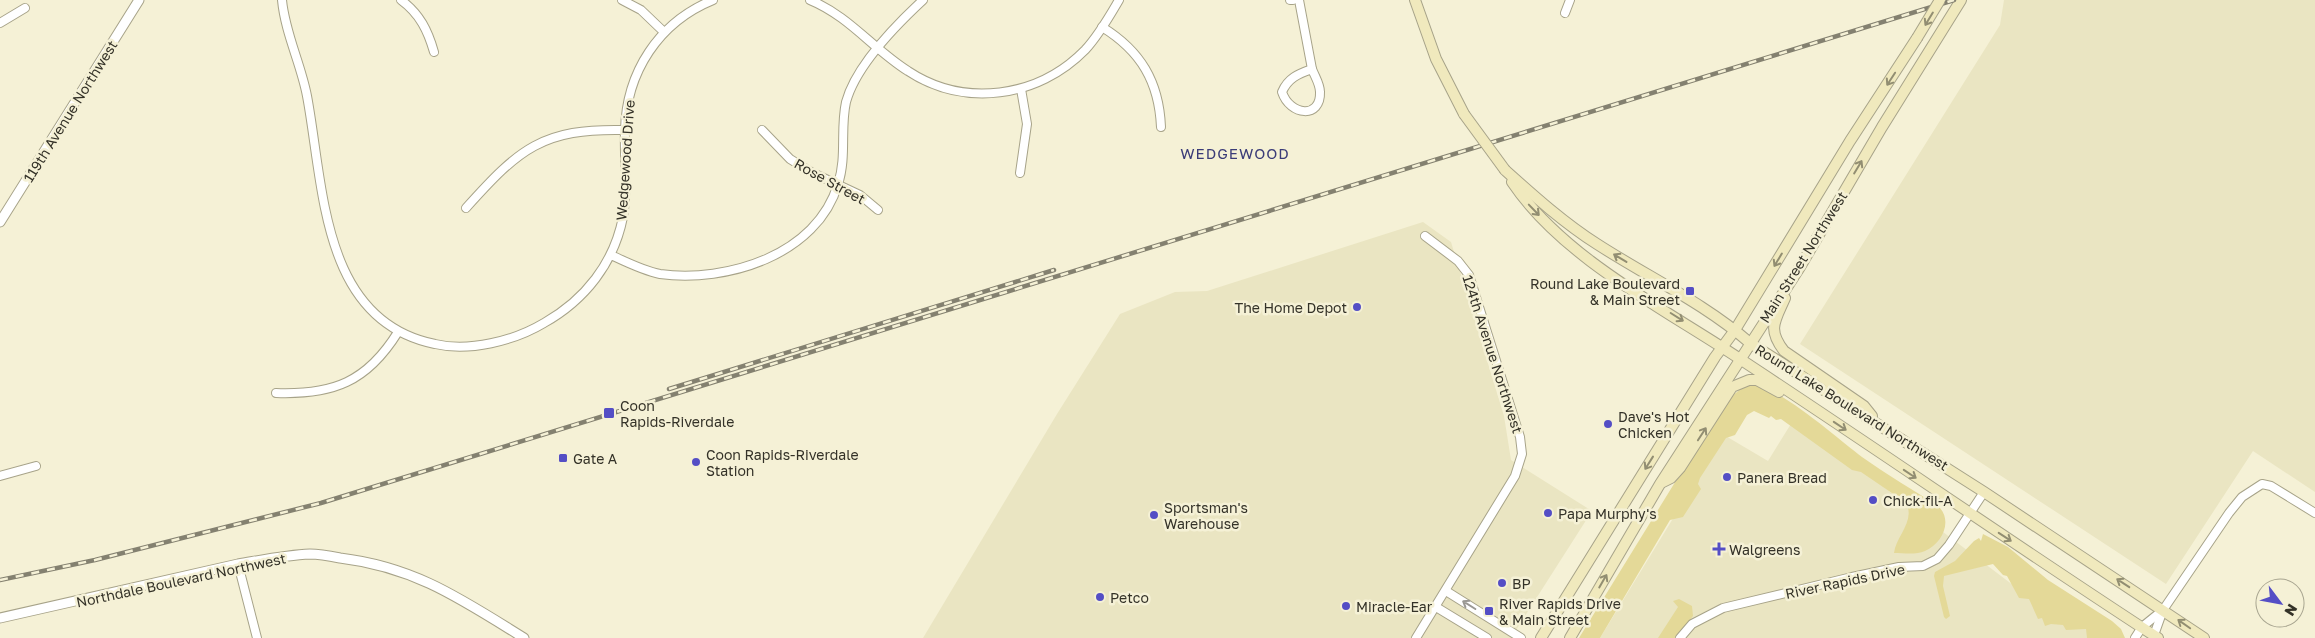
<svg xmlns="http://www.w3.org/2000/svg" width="2315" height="638" font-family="'Golos Text',sans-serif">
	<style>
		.built { fill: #eae5c2 }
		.green { fill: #e4d998 }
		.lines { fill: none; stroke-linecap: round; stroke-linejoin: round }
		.minor-casing { stroke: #a7a389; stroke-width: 10 }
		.tertiary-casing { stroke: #a7a389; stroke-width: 11 }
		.secondary-casing { stroke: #a7a389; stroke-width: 12 }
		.minor { stroke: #fff; stroke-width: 8 }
		.tertiary { stroke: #fff; stroke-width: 9 }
		.secondary { stroke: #f0e9bd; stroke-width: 10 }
		.rail-casing { stroke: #848170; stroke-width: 4.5 }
		.rail { stroke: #f5f1d6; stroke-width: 2.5; stroke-dasharray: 8; stroke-linecap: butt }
		.secondary-bridge-casing { stroke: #a7a389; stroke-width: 12; stroke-linecap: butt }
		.secondary-bridge { stroke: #f0e9bd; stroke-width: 10 }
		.oneway { stroke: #928e72 }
		.oneway2 { stroke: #9a9894 }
		.poi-dot { fill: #544ec5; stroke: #f5f1d6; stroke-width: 2 }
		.labels { text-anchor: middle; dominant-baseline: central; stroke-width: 5; stroke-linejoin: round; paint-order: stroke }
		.street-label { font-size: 14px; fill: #343228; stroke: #f5f1d6 }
		.poi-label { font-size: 14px; fill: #343228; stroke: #f5f1d6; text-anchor: start }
		.neighbourhood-label { font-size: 15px; letter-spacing: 1px; fill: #3b3c78; stroke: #f5f1d6 }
	</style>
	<rect width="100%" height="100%" fill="#f5f1d6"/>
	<g class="built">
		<path d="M 2004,0 L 2315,0 L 2315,492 L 2253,451 L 2166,584 L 1800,344 L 2000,25 Z"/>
		<path d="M 1423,222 L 1451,242 L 1504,416 L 1511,460 L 1592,511 L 1511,638 L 923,638 L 1057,414 L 1120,314 L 1175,292 L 1207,291 Z"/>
		<path d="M 1794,419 L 2067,626 L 2090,629 L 2091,638 L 1600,638 L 1724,435 L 1768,461 Z"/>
	</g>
	<g class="green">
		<path d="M 1751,384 C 1780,387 1838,439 1862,457 C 1887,475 1914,490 1939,507 C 1953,521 1942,544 1925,551 C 1916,555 1904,553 1894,553 C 1896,536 1917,519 1905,502 L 1861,472 L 1852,470 L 1781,419 L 1776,420 L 1771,416 L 1769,418 L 1754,411 L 1747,415 L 1735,435 L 1726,438 L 1700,478 L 1698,484 L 1701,489 L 1683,517 L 1670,520 L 1600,638 L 1579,638 L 1714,419 C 1725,404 1734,390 1751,384 Z"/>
		<path d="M 1983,534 L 2008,547 L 2048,580 L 2112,621 L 2121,629 L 2125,638 L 2087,638 L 2086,629 L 2066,630 L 2063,625 L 2051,624 L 2045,626 L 2042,618 L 2038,619 L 2029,599 L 2019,598 L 2007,576 L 2003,575 L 1993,564 L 1944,576 L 1943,586 L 1950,616 L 1946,619 L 1944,617 L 1934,576 L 1935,572 L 1955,561 L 1974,541 L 1979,538 L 1981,541 Z"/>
		<path d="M 1679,599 L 1692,606 L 1693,616 L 1675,638 L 1658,638 L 1678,607 L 1673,601 Z"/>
	</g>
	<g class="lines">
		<g class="minor-casing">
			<g id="minor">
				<path d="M 282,0 C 285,33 301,64 307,96 C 324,186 321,321 435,344 C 469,352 514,341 544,323 C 585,300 614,263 623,217 C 628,189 624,159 625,131 C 626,72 659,22 713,0"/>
				<path d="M 401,0 C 420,14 428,31 434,52"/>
				<path d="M 622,0 L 641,10 L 664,32"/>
				<path d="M 810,0 C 849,16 873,49 908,71 C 964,108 1038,98 1085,50 C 1099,35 1109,17 1119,0"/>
				<path d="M 1290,0 L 1293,0"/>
				<path d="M 1299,0 L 1312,69"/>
				<path d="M 1565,13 L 1570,0"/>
				<path d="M 0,23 L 25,8"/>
				<path d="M 1102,27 C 1141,51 1159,82 1161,127"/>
				<path d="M 1312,69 C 1315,77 1320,84 1320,92 C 1321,119 1290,116 1282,92 C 1288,78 1298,74 1312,69 Z"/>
				<path d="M 762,130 L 790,159 L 811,172 L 860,195 L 878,210"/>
				<path d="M 1020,173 L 1027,124 L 1021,89"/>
				<path d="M 466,208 C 519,149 542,128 625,130"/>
				<path d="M 611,255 C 626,262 644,271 660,274 C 727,283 817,255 838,184 C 847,157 840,129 846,102 C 856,65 896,25 923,0"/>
				<path d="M 276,393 C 333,395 367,382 398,332"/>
				<path d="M 0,476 L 36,466"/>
				<path d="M 238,564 L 257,638"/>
				<path d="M 1446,591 L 1521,638"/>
				<path d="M 1436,607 L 1487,638"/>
				<path d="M 1416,638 L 1515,476 L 1522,454 L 1520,437 L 1469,275 L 1458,261 L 1425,236"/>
				<path d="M 1680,638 L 1692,624 L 1723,608 L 1852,577 L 1899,567 L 1923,566 L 1937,559 L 1949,545 L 1984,492"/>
				<path d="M 2135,638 L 2142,627 L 2163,610"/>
				<path d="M 2153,638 L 2163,610 L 2229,513 L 2242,497 L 2262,484 L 2271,486 L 2315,513"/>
			</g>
		</g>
		<g class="tertiary-casing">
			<g id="tertiary">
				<path d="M 0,222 L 139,0"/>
				<path d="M 0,618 L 238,564 C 262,560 286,555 310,554 C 320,554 330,556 340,558 C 415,567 461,599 524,638"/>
			</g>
		</g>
		<g class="secondary-casing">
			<g id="secondary">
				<path d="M 1415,0 L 1436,59 L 1464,114"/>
				<path d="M 1505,170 C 1534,196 1564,223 1597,244 C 1648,277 1704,303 1750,343 L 1984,492 L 2204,638"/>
				<path d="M 1512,182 C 1563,258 1665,309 1740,359 C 1880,451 2018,547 2158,638"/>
				<path d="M 1785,298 C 1775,321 1767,329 1784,351 L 1864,406 L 1872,416"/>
				<path d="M 1663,482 L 1671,478 L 1680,468 L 1732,387 L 1749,380 L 1757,380 L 1779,392"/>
				<path d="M 1541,638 L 1715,357 L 1735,330 L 1850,141 L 1917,38"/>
				<path d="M 1570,638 L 1660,484 L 1800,267 L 1882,127 L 1961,0"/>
			</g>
		</g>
		<use href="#minor" class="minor"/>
		<use href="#tertiary" class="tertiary"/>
		<use href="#secondary" class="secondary"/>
		<g class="rail-casing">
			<g id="rail">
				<path d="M 669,389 L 1054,270"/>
				<path d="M 0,580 L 95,560 L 321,503 L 1954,0"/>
			</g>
		</g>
		<use href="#rail" class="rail"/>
		<g class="secondary-bridge-casing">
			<g id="secondary-bridge">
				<path d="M 1917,38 L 1940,0"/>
				<path d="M 1464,114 L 1505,170"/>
			</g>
		</g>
		<use href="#secondary-bridge" class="secondary-bridge"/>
	</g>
	<defs><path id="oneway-shaft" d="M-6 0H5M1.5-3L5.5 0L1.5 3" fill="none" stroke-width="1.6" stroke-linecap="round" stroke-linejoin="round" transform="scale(1.25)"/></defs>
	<g class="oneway">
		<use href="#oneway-shaft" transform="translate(1929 19) rotate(121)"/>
		<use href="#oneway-shaft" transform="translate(1891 79) rotate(123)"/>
		<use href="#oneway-shaft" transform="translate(1858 167) rotate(-59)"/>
		<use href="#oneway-shaft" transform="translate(1534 210) rotate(46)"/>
		<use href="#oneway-shaft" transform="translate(1620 258) rotate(-149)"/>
		<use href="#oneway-shaft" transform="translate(1778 260) rotate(121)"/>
		<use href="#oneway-shaft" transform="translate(1677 317) rotate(32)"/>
		<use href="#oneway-shaft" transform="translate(1840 426) rotate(34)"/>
		<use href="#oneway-shaft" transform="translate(1702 434) rotate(-57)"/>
		<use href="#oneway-shaft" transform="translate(1649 463) rotate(122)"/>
		<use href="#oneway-shaft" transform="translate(1910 474) rotate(34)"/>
		<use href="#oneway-shaft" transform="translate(2005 537) rotate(33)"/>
		<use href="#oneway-shaft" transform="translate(1603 581) rotate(-60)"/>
		<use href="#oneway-shaft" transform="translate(2123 583) rotate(-147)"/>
		<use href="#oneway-shaft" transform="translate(2184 624) rotate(-145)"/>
	</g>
	<use class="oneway2" href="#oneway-shaft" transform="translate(1469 605) rotate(-148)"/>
	<g class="poi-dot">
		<rect x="1685" y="286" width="10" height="10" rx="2.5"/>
		<circle cx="1357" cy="307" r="5"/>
		<rect x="603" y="407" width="12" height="12" rx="2.5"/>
		<circle cx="1608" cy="424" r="5"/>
		<rect x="558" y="453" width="10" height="10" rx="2.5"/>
		<circle cx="696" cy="462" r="5"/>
		<circle cx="1727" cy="477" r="5"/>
		<circle cx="1873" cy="500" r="5"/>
		<circle cx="1548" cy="513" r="5"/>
		<circle cx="1154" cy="515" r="5"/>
		<path d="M1716.5 541.5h5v5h5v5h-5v5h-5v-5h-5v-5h5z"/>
		<circle cx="1502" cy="583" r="5"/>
		<circle cx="1100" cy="597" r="5"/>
		<circle cx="1346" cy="606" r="5"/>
		<rect x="1484" y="606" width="10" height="10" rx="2.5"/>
	</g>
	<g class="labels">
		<g class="street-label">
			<text transform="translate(70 111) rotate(-58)">119th Avenue Northwest</text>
			<text transform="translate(625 160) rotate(-86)">Wedgewood Drive</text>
			<text transform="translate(830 181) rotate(29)">Rose Street</text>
			<text transform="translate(1803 257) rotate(-58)">Main Street Northwest</text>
			<text transform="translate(1493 354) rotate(72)">124th Avenue Northwest</text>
			<text transform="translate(1852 407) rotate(32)">Round Lake Boulevard Northwest</text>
			<text transform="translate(181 580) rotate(-12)">Northdale Boulevard Northwest</text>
			<text transform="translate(1845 581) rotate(-12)">River Rapids Drive</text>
		</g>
		<g class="poi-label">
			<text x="1680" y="283" text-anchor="end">Round Lake Boulevard<tspan x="1680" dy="16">&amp; Main Street</tspan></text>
			<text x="1347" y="307" text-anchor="end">The Home Depot</text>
			<text x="620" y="405">Coon<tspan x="620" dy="16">Rapids-Riverdale</tspan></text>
			<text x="1618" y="416">Dave's Hot<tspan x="1618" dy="16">Chicken</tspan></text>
			<text x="706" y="454">Coon Rapids-Riverdale<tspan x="706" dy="16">Station</tspan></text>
			<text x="573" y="458">Gate A</text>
			<text x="1737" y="477">Panera Bread</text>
			<text x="1883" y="500">Chick-fil-A</text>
			<text x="1164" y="507">Sportsman's<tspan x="1164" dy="16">Warehouse</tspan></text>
			<text x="1558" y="513">Papa Murphy's</text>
			<text x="1729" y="549">Walgreens</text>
			<text x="1512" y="583">BP</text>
			<text x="1110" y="597">Petco</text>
			<text x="1499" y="603">River Rapids Drive<tspan x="1499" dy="16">&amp; Main Street</tspan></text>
			<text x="1356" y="606">Miracle-Ear</text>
		</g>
		<g class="neighbourhood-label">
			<text x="1235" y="153">WEDGEWOOD</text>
		</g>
	</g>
	<g transform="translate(2280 603) rotate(122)"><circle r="24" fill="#f5f1d6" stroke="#a8a590"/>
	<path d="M0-4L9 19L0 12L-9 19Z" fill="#544ec5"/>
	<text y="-8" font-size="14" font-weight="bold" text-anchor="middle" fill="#343228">N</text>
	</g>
</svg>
